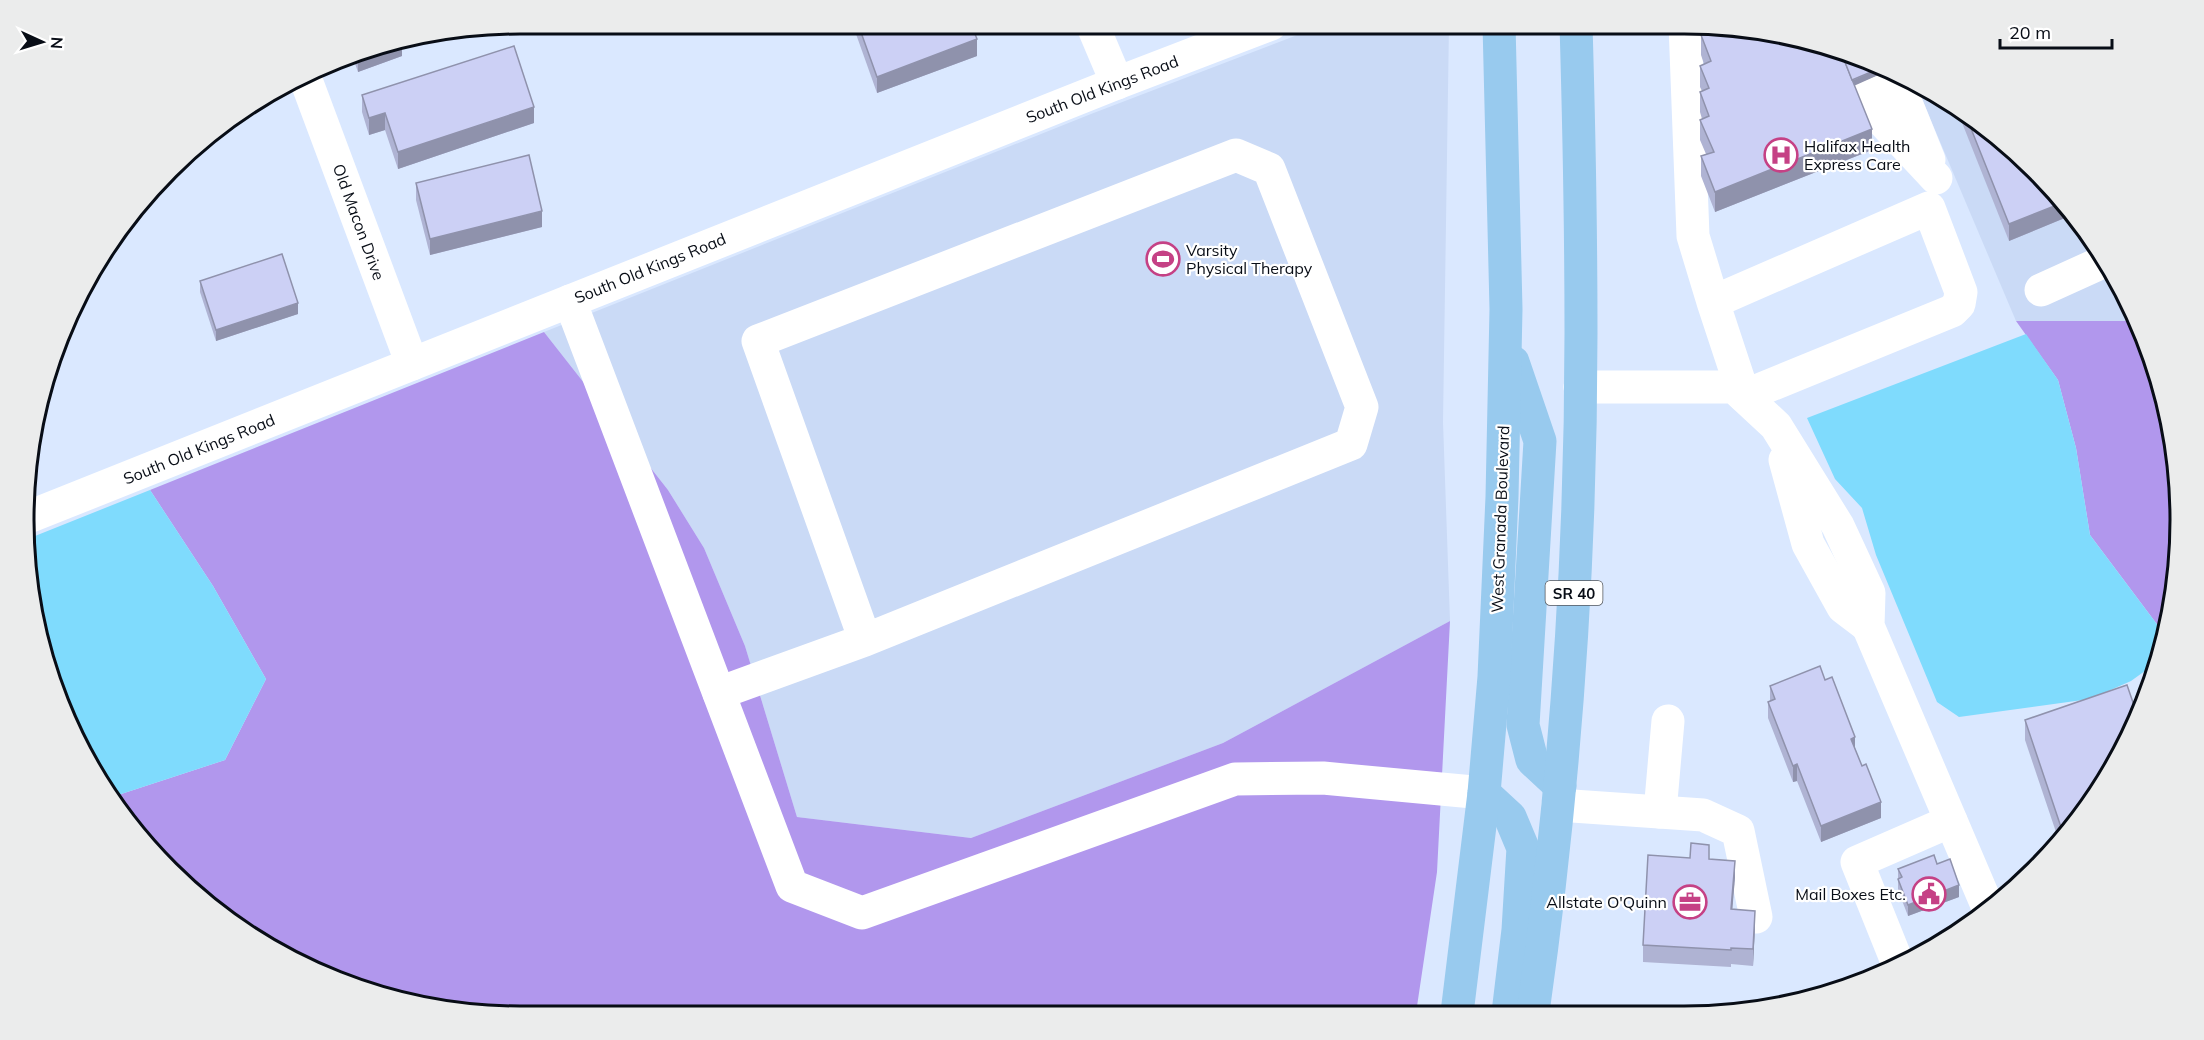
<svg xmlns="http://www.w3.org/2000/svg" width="2204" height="1040" font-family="Mulish,sans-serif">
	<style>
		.built { fill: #cadaf6 }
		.forest { fill: #b197ed }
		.water { fill: #7fdbfd }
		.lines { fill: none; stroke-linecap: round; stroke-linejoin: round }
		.minor { stroke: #fff; stroke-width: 33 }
		.major { stroke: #98caee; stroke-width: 33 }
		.wall { fill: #afb3d3 }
		.shaded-wall { fill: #8f92ac }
		.building { fill: #ccd0f5; stroke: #8f92ac; stroke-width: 1.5 }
		.labels { text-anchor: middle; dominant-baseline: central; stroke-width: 4.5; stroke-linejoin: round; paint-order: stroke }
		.shield { fill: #fff; stroke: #52565c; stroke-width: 1.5 }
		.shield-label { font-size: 15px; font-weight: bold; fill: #080d16 }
		.street-label { font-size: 16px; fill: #080d16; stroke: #fff }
		.poi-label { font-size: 16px; fill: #080d16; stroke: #fff; text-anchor: start }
		.rim { fill: none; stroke: #080d16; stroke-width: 3 }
	</style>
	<rect width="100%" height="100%" fill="#dae8ff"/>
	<g class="built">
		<path d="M 1326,24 L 1449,24 L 1443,422 L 1450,621 L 1223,743 L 971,838 L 797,817 L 745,646 L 704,548 L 668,490 L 544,332 L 1091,114 Z"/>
		<path d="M 1916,85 L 1960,108 L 2035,170 L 2097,245 L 2137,321 L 2016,321 Z"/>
	</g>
	<g class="forest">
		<path d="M 2016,321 L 2137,321 L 2142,330 L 2171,424 L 2180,520 L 2170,617 L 2165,635 L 2090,535 L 2076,448 L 2058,380 Z"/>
		<path d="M 544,332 L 668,490 L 704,548 L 745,646 L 797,817 L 971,838 L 1223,743 L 1450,621 L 1437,872 L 1416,1013 L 520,1016 L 423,1006 L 330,978 L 244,932 L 170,871 L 115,796 L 225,760 L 266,679 L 213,586 L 150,490 Z"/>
	</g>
	<g class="water">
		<path d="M 2026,334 L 2058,380 L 2076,448 L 2090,535 L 2165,635 L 2156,663 L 2131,681 L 2090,699 L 1959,717 L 1937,702 L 1876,555 L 1862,508 L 1835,479 L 1807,418 Z"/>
		<path d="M 150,490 L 213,586 L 266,679 L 225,760 L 115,796 L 75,740 L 28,585 L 30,538 Z"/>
	</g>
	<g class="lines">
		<g class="minor">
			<path d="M 1092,24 L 1117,83"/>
			<path d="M 1685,24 L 1693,236 L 1713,302 L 1929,208 L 1961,292 L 1959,304 L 1952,311 L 1744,396 L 1713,302"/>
			<path d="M 1854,56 L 1879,117 L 1936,178"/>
			<path d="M 1894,73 L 1929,160"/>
			<path d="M 306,80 L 412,364"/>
			<path d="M 2041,290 L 2105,261"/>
			<path d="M 570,301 L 792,886 L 862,913 L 1235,779 L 1323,778 L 1484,793"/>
			<path d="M 1580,387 L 1734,387 L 1776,426 L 1838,526 L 1869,593 L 1868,626 L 1989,910"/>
			<path d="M 1785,460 L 1808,544 L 1843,607 L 1868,626"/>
			<path d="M 31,516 L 1117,83 L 1271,24"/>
			<path d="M 719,693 L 865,640 L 1351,444 L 1362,407 L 1269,169 L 1236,155 L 758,341 L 865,640"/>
			<path d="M 1558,805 L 1703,815 L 1738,831 L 1756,917"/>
			<path d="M 1660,812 L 1668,721"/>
			<path d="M 1898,964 L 1857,862 L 1951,821"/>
		</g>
		<g class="major">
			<path d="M 1513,362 L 1540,441 L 1523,725 L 1532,760 L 1560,786"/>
			<path d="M 1484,793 L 1510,817 L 1523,848 L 1518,930 L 1508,1013"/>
			<path d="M 1533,1012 C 1565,788 1581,560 1581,333 C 1581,230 1579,127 1576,24"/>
			<path d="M 1457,1013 L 1484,793 L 1494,677 L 1502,497 L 1506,309 L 1499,24"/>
		</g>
	</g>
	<g class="wall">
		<path d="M 856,24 L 971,24 L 977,56 L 877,93 L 856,34 Z"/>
		<path d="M 1701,35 L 1885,68 L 1885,72 L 1854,85 L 1872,150 L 1715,212 L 1701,176 L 1701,156 L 1706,154 L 1700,140 L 1700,120 L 1702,119 L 1700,112 L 1700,92 L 1702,91 L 1700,87 L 1700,66 L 1704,64 L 1701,55 Z"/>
		<path d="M 402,44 L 402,56 L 358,72 L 352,55 L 360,50 Z"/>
		<path d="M 362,95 L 534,123 L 398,169 L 385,130 L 369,135 L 362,112 Z"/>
		<path d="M 1955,105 L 1960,108 L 2035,170 L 2072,215 L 2009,241 Z"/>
		<path d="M 416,183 L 542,227 L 430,255 L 416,200 Z"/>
		<path d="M 200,281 L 298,314 L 216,341 L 200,292 Z"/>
		<path d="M 1770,686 L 1855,748 L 1881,818 L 1821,842 L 1797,781 L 1793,782 L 1768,718 L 1768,702 L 1770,701 Z"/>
		<path d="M 2025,720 L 2078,822 L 2059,841 L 2025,740 Z"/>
		<path d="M 1709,859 L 1735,877 L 1732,909 L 1755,927 L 1753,966 L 1731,964 L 1731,967 L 1643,962 L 1643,945 Z"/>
		<path d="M 1937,864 L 1959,897 L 1908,916 L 1898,890 L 1898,869 Z"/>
	</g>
	<g class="shaded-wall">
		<path d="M 977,39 L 977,56 L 877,93 L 877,77 Z"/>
		<path d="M 402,44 L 402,56 L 358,72 L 358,56 L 382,47 Z"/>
		<path d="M 1883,67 L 1885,68 L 1885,72 L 1847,89 L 1847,83 Z"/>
		<path d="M 534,107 L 534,123 L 398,169 L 398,152 Z"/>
		<path d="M 385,113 L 385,130 L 369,135 L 369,118 Z"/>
		<path d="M 1872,129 L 1872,150 L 1715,212 L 1715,192 Z"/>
		<path d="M 2062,203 L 2072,215 L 2009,241 L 2009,224 Z"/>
		<path d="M 542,211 L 542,227 L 430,255 L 430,239 Z"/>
		<path d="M 298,303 L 298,314 L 216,341 L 216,330 Z"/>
		<path d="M 1855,737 L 1855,753 L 1851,739 Z"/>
		<path d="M 1797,764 L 1797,781 L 1793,782 L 1793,766 Z"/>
		<path d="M 1881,802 L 1881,818 L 1821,842 L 1821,826 Z"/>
		<path d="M 1735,861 L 1735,877 L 1731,926 L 1731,909 Z"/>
		<path d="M 1959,885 L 1959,897 L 1908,916 L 1908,905 Z"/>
		<path d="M 1755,911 L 1755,927 L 1753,966 L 1753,949 Z"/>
	</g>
	<g class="building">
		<path d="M 858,24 L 971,24 L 977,39 L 877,77 Z"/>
		<path d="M 1719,27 L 1781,34 L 1841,52 L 1872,129 L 1715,192 L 1701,156 L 1714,152 L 1700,120 L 1709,116 L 1700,92 L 1709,88 L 1700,66 L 1711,61 L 1701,35 Z"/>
		<path d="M 514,46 L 534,107 L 398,152 L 385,113 L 369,118 L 362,95 Z"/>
		<path d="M 382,47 L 358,56 L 357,52 L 360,50 Z"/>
		<path d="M 1841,52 L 1874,62 L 1883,67 L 1852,80 Z"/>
		<path d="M 1964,111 L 2035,170 L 2062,203 L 2009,224 Z"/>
		<path d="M 529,155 L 542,211 L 430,239 L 416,183 Z"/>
		<path d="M 282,254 L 298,303 L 216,330 L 200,281 Z"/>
		<path d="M 1820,666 L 1825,680 L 1832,677 L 1855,737 L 1851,739 L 1862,766 L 1866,764 L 1881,802 L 1821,826 L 1797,764 L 1793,766 L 1768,702 L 1775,699 L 1770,686 Z"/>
		<path d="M 2127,685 L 2138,717 L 2078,822 L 2064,836 L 2025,720 Z"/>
		<path d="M 1691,843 L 1709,845 L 1709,859 L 1735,861 L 1731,909 L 1755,911 L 1753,949 L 1731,948 L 1731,950 L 1643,945 L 1648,855 L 1690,858 Z"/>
		<path d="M 1934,855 L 1937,864 L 1950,859 L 1959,885 L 1908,905 L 1898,879 L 1902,877 L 1898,869 Z"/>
	</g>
	<defs>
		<g id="hospital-ring" transform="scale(1.725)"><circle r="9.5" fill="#fff" stroke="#c54185" stroke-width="1.5"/><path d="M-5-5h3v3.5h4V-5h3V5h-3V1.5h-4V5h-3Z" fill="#c54185"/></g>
		<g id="stadium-ring" transform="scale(1.725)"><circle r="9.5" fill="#fff" stroke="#c54185" stroke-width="1.5"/><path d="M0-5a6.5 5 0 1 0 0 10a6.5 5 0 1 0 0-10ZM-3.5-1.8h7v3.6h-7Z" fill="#c54185"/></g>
		<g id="civic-ring" transform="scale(1.725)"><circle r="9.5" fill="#fff" stroke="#c54185" stroke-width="1.5"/><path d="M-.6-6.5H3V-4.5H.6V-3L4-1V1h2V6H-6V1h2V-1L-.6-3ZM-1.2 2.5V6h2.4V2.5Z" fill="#c54185"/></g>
		<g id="office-ring" transform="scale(1.725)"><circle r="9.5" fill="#fff" stroke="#c54185" stroke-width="1.5"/><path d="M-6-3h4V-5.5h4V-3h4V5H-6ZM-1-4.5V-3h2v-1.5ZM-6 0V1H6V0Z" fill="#c54185"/></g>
	</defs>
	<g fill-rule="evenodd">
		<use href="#hospital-ring" x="1781" y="155"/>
		<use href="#stadium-ring" x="1163" y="259"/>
		<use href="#civic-ring" x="1929" y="894"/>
		<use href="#office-ring" x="1690" y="902"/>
	</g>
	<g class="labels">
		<rect class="shield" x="1545.5" y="581" width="57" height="24" rx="4.5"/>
		<g class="shield-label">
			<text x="1574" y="593">SR 40</text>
		</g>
		<g class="street-label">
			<text transform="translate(1102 89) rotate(-21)">South Old Kings Road</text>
			<text transform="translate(359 222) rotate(70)">Old Macon Drive</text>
			<text transform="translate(650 268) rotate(-22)">South Old Kings Road</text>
			<text transform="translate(199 449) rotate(-22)">South Old Kings Road</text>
			<text transform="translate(1500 519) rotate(-88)">West Granada Boulevard</text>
		</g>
		<g class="poi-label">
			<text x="1804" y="146">Halifax Health<tspan x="1804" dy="18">Express Care</tspan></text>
			<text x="1186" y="250">Varsity<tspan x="1186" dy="18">Physical Therapy</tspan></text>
			<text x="1906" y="894" text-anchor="end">Mail Boxes Etc.</text>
			<text x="1667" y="902" text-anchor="end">Allstate O'Quinn</text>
		</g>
	</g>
	<path d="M0 0H2204V1040H0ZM520 34H1684A486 486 0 0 1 2170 520V520A486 486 0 0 1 1684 1006H520A486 486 0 0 1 34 520V520A486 486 0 0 1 520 34Z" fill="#ebecec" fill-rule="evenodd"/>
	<path class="rim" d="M520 34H1684A486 486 0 0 1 2170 520V520A486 486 0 0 1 1684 1006H520A486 486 0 0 1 34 520V520A486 486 0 0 1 520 34Z"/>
	<g transform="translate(42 42) rotate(94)" stroke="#ffffff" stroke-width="4.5" paint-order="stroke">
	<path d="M0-4.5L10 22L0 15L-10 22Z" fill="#080d16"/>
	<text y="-9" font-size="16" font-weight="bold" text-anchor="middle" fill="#080d16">N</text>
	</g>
	<path d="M2000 39v9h112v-9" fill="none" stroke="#080d16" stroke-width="3"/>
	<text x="2009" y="39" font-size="18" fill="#080d16" stroke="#ffffff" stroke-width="4.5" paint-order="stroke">20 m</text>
</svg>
